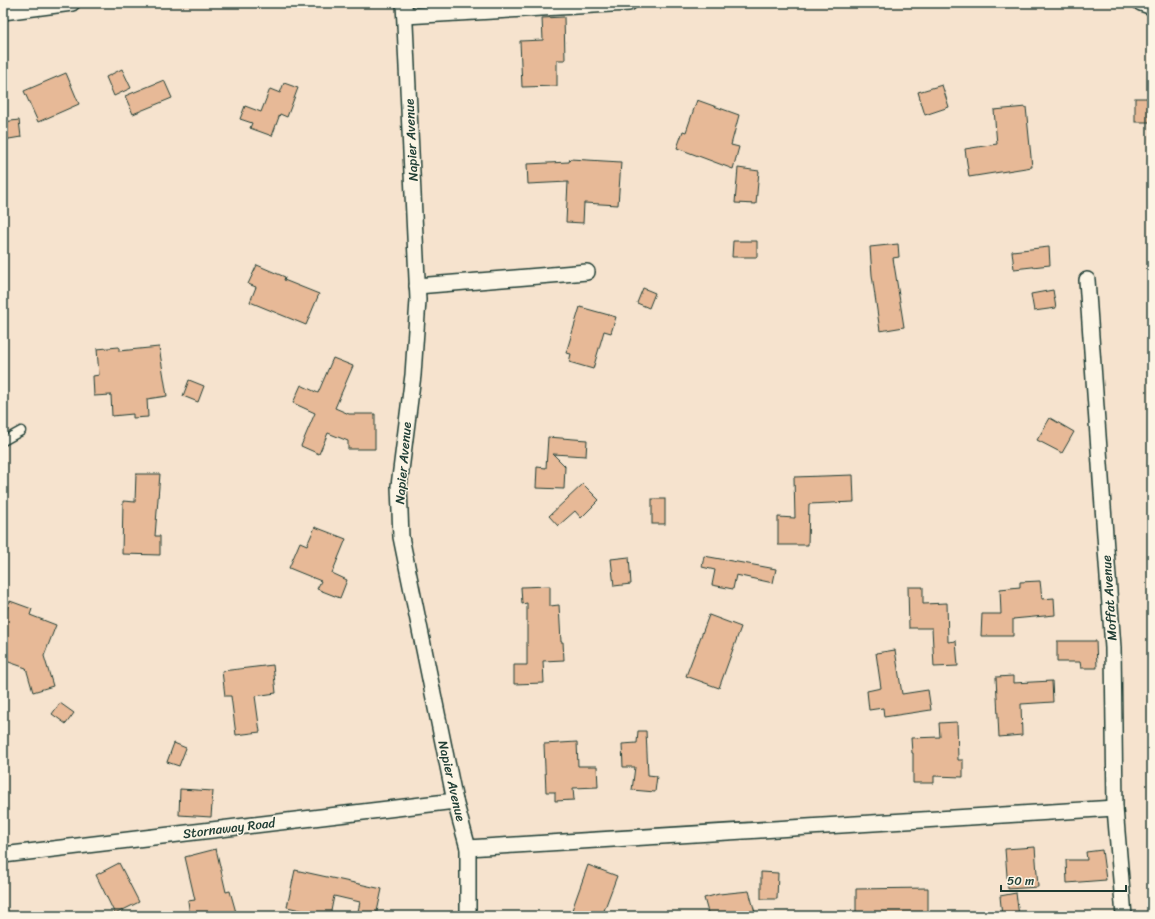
<svg xmlns="http://www.w3.org/2000/svg" width="1155" height="919" font-family="Sriracha,sans-serif">
	<style>
		.building { fill: #e7b997; stroke: #1f3d34 }
		.lines { fill: none; stroke-linecap: round; stroke-linejoin: round }
		.lane-casing { stroke: #1f3d34; stroke-width: 11 }
		.street-casing { stroke: #1f3d34; stroke-width: 18 }
		.lane { stroke: #fcf5e5; stroke-width: 8 }
		.street { stroke: #fcf5e5; stroke-width: 15 }
		.labels { text-anchor: middle; dominant-baseline: central; stroke-width: 3; stroke-linejoin: round; paint-order: stroke }
		.street-label { font-size: 13px; fill: #1f3d34; stroke: #fcf5e5 }
	</style>
	<rect width="100%" height="100%" fill="#f6e3ce"/>
	<filter id="ink" filterUnits="userSpaceOnUse"><feTurbulence type="fractalNoise" baseFrequency=".025" numOctaves="2"/><feDisplacementMap in="SourceGraphic" scale="8" xChannelSelector="R" yChannelSelector="G"/><feConvolveMatrix kernelMatrix="1 2 1 2 8 2 1 2 1" color-interpolation-filters="sRGB"/></filter>
	<g filter="url(#ink)">
		<g class="building">
			<path d="M 564,17 L 565,60 L 557,60 L 557,86 L 522,87 L 520,41 L 543,40 L 542,18 Z"/>
			<path d="M 122,69 L 131,88 L 114,96 L 106,77 Z"/>
			<path d="M 66,73 L 79,104 L 38,122 L 24,91 Z"/>
			<path d="M 164,80 L 172,98 L 133,114 L 125,96 Z"/>
			<path d="M 284,83 L 298,88 L 287,117 L 280,114 L 272,136 L 250,128 L 252,123 L 240,119 L 245,106 L 261,112 L 270,89 L 280,93 Z"/>
			<path d="M 942,85 L 949,107 L 925,115 L 918,92 Z"/>
			<rect x="1135" y="98" width="17" height="24"/>
			<path d="M 697,100 L 739,115 L 731,145 L 739,147 L 733,169 L 677,148 L 683,131 L 686,132 Z"/>
			<path d="M 1026,107 L 1032,167 L 969,177 L 965,149 L 997,144 L 994,110 Z"/>
			<path d="M 19,120 L 21,137 L 3,140 L 3,122 Z"/>
			<path d="M 570,159 L 621,162 L 618,205 L 584,203 L 583,223 L 566,222 L 568,182 L 528,184 L 527,164 L 569,162 Z"/>
			<path d="M 738,168 L 759,171 L 756,204 L 735,203 Z"/>
			<path d="M 733,241 L 757,241 L 757,257 L 732,257 Z"/>
			<path d="M 898,244 L 899,257 L 893,258 L 904,327 L 880,331 L 872,275 L 870,247 Z"/>
			<path d="M 1049,247 L 1050,265 L 1014,269 L 1012,251 Z"/>
			<path d="M 257,265 L 285,277 L 284,280 L 319,294 L 306,325 L 250,302 L 256,287 L 248,284 Z"/>
			<path d="M 643,288 L 655,293 L 649,308 L 637,303 Z"/>
			<path d="M 1053,290 L 1056,308 L 1034,311 L 1031,294 Z"/>
			<path d="M 580,307 L 616,317 L 611,333 L 604,331 L 593,369 L 569,362 L 571,354 L 566,353 Z"/>
			<path d="M 119,347 L 119,351 L 159,347 L 167,396 L 147,399 L 148,417 L 133,418 L 133,414 L 112,416 L 111,395 L 94,396 L 93,376 L 99,375 L 97,349 Z"/>
			<path d="M 333,358 L 353,366 L 335,408 L 349,414 L 375,414 L 375,449 L 348,449 L 348,441 L 328,433 L 319,454 L 301,446 L 315,413 L 293,403 L 301,385 L 318,393 Z"/>
			<path d="M 189,380 L 204,386 L 198,402 L 183,396 Z"/>
			<path d="M 1050,418 L 1074,432 L 1062,453 L 1037,440 Z"/>
			<path d="M 548,437 L 587,440 L 586,456 L 553,454 L 565,466 L 564,489 L 536,488 L 537,467 L 546,468 Z"/>
			<path d="M 136,474 L 160,474 L 155,536 L 160,536 L 160,555 L 122,554 L 123,501 L 135,502 Z"/>
			<path d="M 853,475 L 854,502 L 809,504 L 808,545 L 778,545 L 778,517 L 795,518 L 794,477 Z"/>
			<path d="M 583,484 L 599,500 L 581,518 L 575,511 L 558,526 L 549,516 Z"/>
			<rect x="652" y="499" width="13" height="25"/>
			<path d="M 315,527 L 346,539 L 332,573 L 347,580 L 340,598 L 317,589 L 321,581 L 289,568 L 300,542 L 307,545 Z"/>
			<path d="M 704,556 L 776,569 L 773,583 L 736,575 L 733,589 L 712,585 L 715,570 L 702,567 Z"/>
			<path d="M 629,557 L 631,584 L 614,586 L 611,559 Z"/>
			<path d="M 1040,581 L 1042,599 L 1054,598 L 1055,615 L 1013,619 L 1013,636 L 981,636 L 982,614 L 1001,614 L 1000,589 L 1020,587 L 1020,582 Z"/>
			<path d="M 550,586 L 550,606 L 559,605 L 561,642 L 563,642 L 564,660 L 543,661 L 544,683 L 514,684 L 514,665 L 527,665 L 527,603 L 522,604 L 521,587 Z"/>
			<path d="M 908,587 L 923,587 L 923,604 L 947,603 L 948,642 L 956,641 L 958,666 L 934,667 L 932,628 L 909,628 Z"/>
			<path d="M 10,601 L 32,609 L 30,615 L 56,625 L 44,656 L 53,686 L 33,692 L 26,668 L 3,660 L 3,619 Z"/>
			<path d="M 709,615 L 741,627 L 719,688 L 686,676 Z"/>
			<path d="M 1057,641 L 1096,641 L 1097,668 L 1081,668 L 1080,662 L 1057,662 Z"/>
			<path d="M 895,650 L 902,694 L 928,690 L 931,710 L 884,717 L 883,708 L 869,710 L 867,691 L 881,688 L 876,653 Z"/>
			<path d="M 273,665 L 276,693 L 255,696 L 260,732 L 236,735 L 231,696 L 225,696 L 222,671 Z"/>
			<path d="M 1013,676 L 1013,683 L 1052,681 L 1053,702 L 1021,704 L 1022,735 L 999,737 L 996,677 Z"/>
			<path d="M 60,703 L 74,713 L 66,724 L 52,714 Z"/>
			<path d="M 957,722 L 958,760 L 963,760 L 963,777 L 934,776 L 934,783 L 913,783 L 913,753 L 912,753 L 911,738 L 940,737 L 939,723 Z"/>
			<path d="M 638,731 L 646,731 L 648,775 L 657,776 L 655,792 L 632,790 L 635,767 L 623,767 L 622,744 L 637,743 Z"/>
			<path d="M 577,742 L 578,766 L 597,766 L 598,787 L 573,788 L 574,800 L 555,801 L 555,792 L 546,792 L 544,744 Z"/>
			<path d="M 174,743 L 186,748 L 179,766 L 167,762 Z"/>
			<path d="M 180,789 L 213,791 L 211,817 L 179,815 Z"/>
			<path d="M 1035,847 L 1038,887 L 1008,889 L 1005,849 Z"/>
			<path d="M 216,849 L 226,892 L 230,891 L 237,916 L 190,916 L 188,901 L 195,900 L 185,857 Z"/>
			<path d="M 1102,850 L 1106,880 L 1067,883 L 1066,860 L 1087,860 L 1086,852 Z"/>
			<path d="M 119,863 L 139,902 L 115,914 L 96,875 Z"/>
			<path d="M 588,865 L 617,876 L 602,916 L 588,916 L 572,910 Z"/>
			<path d="M 295,870 L 382,889 L 376,916 L 357,916 L 360,902 L 334,896 L 330,916 L 304,916 L 305,911 L 287,907 Z"/>
			<path d="M 761,872 L 778,873 L 777,899 L 761,899 Z"/>
			<path d="M 928,888 L 928,916 L 856,916 L 856,889 Z"/>
			<path d="M 749,891 L 756,916 L 709,916 L 704,898 L 719,894 Z"/>
			<path d="M 1016,893 L 1019,916 L 1002,916 L 1000,896 Z"/>
		</g>
		<g class="lines">
			<g class="lane-casing">
				<path id="lane" d="M 3,441 L 21,431"/>
			</g>
			<g class="street-casing">
				<g id="street">
					<path d="M 404,3 L 418,300 L 413,375 L 399,486 L 401,537 L 455,801 L 468,848 L 468,916"/>
					<path d="M 1141,3 L 1152,7"/>
					<path d="M 3,12 L 72,3"/>
					<path d="M 405,16 L 629,3"/>
					<path d="M 1087,280 L 1113,648 L 1115,808 L 1124,916"/>
					<path d="M 417,286 L 587,272"/>
					<path d="M 468,848 L 1115,808"/>
					<path d="M 3,855 L 455,801"/>
				</g>
			</g>
			<use href="#lane" class="lane"/>
			<use href="#street" class="street"/>
		</g>
	</g>
	<g class="labels">
		<g class="street-label">
			<text transform="translate(411 140) rotate(-93)">Napier Avenue</text>
			<text transform="translate(403 463) rotate(-85)">Napier Avenue</text>
			<text transform="translate(1109 598) rotate(-94)">Moffat Avenue</text>
			<text transform="translate(452 781) rotate(77)">Napier Avenue</text>
			<text transform="translate(229 828) rotate(-7)">Stornaway Road</text>
		</g>
	</g>
	<rect width="1155" height="919" fill="none" stroke="#fcf5e5" stroke-width="16"/>
	<rect x="8" y="8" width="1139" height="903" fill="none" stroke="#1f3d34" stroke-width="1.5" filter="url(#ink)"/>
	<path d="M1001 885v6h125v-6" fill="none" stroke="#1f3d34" stroke-width="2"/>
	<text x="1007" y="885" font-size="12" fill="#1f3d34" stroke="#fcf5e5" stroke-width="3" paint-order="stroke">50 m</text>
</svg>
